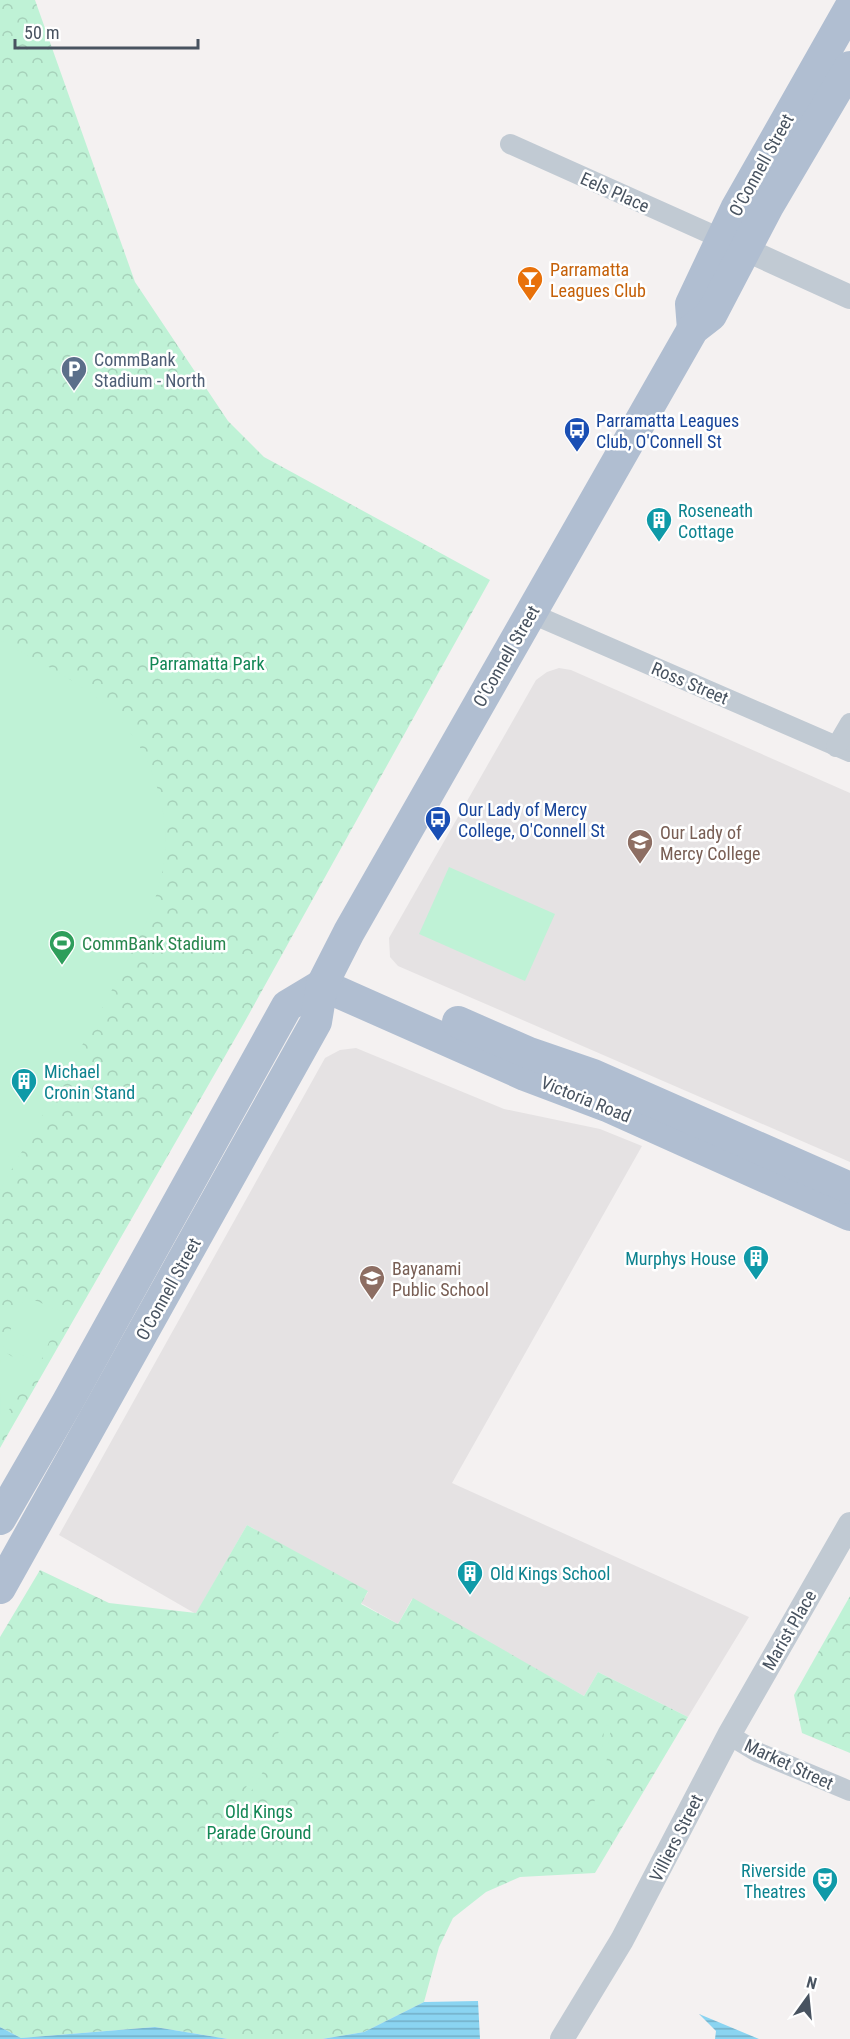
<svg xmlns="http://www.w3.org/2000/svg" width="850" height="2039" font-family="'Roboto Condensed',sans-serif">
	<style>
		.education { fill: #e5e2e3 }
		.park { fill: url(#park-crowns) }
		.pitch { fill: #bff2d6 }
		.water { fill: url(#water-rules) }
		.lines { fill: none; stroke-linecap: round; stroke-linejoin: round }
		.minor { stroke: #c1cad3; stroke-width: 20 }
		.tertiary { stroke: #c1cad3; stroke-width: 24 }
		.primary { stroke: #b0bed1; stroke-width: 32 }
		.labels { text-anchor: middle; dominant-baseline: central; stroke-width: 5; stroke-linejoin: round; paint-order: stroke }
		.street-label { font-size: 18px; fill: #485360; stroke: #fff }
		.food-label { font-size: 18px; fill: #c56008; stroke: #fff; text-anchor: start }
		.service-label { font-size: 18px; fill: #4e5e75; stroke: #fff; text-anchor: start }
		.transit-label { font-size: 18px; fill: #164399; stroke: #fff; text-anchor: start }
		.culture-label { font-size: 18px; fill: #0d838f; stroke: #fff; text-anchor: start }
		.park-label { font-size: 18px; fill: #138755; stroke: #fff }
		.education-label { font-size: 18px; fill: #785e54; stroke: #fff; text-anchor: start }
		.leisure-label { font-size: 18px; fill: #27864d; stroke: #fff; text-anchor: start }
	</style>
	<defs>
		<pattern id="park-crowns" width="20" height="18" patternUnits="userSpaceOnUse" patternTransform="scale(1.5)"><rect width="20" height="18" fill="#bff2d6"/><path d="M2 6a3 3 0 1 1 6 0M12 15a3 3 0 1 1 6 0" fill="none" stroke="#a6d1ba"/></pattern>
		<pattern id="water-rules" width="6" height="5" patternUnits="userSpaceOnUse" patternTransform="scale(1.5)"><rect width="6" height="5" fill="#8ad4f1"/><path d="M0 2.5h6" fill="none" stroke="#73afc7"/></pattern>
	</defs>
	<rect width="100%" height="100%" fill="#f4f1f1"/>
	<g class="education">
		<path d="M 559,668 L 571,670 L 850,793 L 850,1162 L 398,966 L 390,957 L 389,938 L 536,680 L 547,672 Z"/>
		<path d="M 356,1048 L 504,1109 L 600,1129 L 642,1146 L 452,1483 L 749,1617 L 688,1717 L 598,1672 L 584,1696 L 412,1599 L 398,1624 L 361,1603 L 368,1592 L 247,1525 L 196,1614 L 59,1535 L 325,1058 L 340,1050 Z"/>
	</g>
	<g class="park">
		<path d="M 0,0 L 35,0 L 135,282 L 228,421 L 264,457 L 490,580 L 244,1023 L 0,1448 Z"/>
		<path d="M 247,1525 L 368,1591 L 361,1604 L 398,1624 L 413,1598 L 584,1696 L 598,1672 L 688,1717 L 595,1873 L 520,1877 L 486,1892 L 453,1918 L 439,1947 L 424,2002 L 364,2032 L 322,2039 L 228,2039 L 155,2027 L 21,2038 L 0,2027 L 0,1637 L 40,1570 L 109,1603 L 196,1613 Z"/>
		<path d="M 850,1596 L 850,1753 L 802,1733 L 794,1695 Z"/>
	</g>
	<g class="pitch">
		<path d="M 0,640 C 43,665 91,685 123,723 C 155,760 172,820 163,868 C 155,912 134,949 113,988 C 77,1057 38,1123 0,1190 Z"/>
		<path d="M 449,867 L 555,914 L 525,981 L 419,934 Z"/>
		<path d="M 25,1296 L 62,1312 L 40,1363 L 3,1347 Z"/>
		<path d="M 1,1349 L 35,1372 L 4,1417 L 0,1415 Z"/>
		<path d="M 283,1725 L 289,1729 L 247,1798 L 242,1794 Z"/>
		<path d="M 605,1725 L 611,1726 L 601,1805 L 594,1805 Z"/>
	</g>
	<g class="water">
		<path d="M 478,2001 L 480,2039 L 322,2039 L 364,2032 L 424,2002 Z"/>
		<path d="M 699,2014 L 759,2039 L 715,2039 L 716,2031 Z"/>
		<path d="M 0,2027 L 21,2038 L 155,2027 L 228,2039 L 0,2039 Z"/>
	</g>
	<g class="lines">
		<g class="minor">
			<path d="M 510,144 L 722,239"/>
			<path d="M 530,613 L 850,752"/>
			<path d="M 836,747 L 850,723"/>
			<path d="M 729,1735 L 757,1752 L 850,1791"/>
		</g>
		<g class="tertiary">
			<path d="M 729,242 L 850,297"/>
			<path d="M 562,2039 L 622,1940 L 729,1735 L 850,1524"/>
		</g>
		<g class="primary">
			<path d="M 693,329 L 691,304 L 736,209 L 850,8"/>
			<path d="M 322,985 L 525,1075 L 607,1106 L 850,1215"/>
			<path d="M 458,1022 L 529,1053 L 593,1075 L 850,1188"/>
			<path d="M 0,1519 L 67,1403 L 287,1006 L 322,985"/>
			<path d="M 0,1588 L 316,1022 L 322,985 L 349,932 L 693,329 L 711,315 L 768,206 L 850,67"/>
		</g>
	</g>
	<defs>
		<g id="bar-pin" transform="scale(1.35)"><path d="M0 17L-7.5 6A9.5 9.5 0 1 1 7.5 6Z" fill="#e8710a" stroke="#fff"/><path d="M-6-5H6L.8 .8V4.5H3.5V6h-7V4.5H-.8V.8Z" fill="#fff"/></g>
		<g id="parking-pin" transform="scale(1.35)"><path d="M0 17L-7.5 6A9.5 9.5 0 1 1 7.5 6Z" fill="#5c6f8a" stroke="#fff"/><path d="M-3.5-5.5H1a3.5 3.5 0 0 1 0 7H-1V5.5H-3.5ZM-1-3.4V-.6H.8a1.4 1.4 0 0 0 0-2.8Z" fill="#fff"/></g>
		<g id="bus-pin" transform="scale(1.35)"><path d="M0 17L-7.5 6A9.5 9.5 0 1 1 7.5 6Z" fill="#1a4fb4" stroke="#fff"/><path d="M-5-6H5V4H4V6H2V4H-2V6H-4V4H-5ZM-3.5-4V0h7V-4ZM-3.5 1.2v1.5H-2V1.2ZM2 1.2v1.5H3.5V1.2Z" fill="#fff"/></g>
		<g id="building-pin" transform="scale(1.35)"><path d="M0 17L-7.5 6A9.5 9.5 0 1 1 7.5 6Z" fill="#0f9aa8" stroke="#fff"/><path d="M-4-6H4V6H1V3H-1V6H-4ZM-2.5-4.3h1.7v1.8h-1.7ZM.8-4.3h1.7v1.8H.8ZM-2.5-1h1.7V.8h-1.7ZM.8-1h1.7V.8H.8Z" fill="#fff"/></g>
		<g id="school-pin" transform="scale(1.35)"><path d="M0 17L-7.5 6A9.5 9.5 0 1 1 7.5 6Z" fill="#8d6e63" stroke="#fff"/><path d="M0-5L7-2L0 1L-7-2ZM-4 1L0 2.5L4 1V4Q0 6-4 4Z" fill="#fff"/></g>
		<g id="stadium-pin" transform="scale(1.35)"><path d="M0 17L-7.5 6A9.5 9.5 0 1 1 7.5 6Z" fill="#2e9e5b" stroke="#fff"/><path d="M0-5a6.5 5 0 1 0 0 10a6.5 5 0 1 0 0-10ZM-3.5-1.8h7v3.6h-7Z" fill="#fff"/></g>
		<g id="theatre-pin" transform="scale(1.35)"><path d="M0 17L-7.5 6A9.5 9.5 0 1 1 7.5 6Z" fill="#0f9aa8" stroke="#fff"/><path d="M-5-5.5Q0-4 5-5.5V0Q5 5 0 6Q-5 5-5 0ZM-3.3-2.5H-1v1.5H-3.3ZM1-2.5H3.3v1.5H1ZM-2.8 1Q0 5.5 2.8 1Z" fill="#fff"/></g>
	</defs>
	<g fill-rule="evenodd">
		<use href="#bar-pin" x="530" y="279"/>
		<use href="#parking-pin" x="74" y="369"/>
		<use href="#bus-pin" x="577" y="430"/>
		<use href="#building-pin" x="659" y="520"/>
		<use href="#bus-pin" x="438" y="819"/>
		<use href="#school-pin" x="640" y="842"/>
		<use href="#stadium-pin" x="62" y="943"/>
		<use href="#building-pin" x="24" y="1081"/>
		<use href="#building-pin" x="756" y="1258"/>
		<use href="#school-pin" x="372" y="1278"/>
		<use href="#building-pin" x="470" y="1573"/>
		<use href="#theatre-pin" x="825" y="1880"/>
	</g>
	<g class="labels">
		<g class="street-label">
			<text transform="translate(761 165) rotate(-61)">O'Connell Street</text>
			<text transform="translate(615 192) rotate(24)">Eels Place</text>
			<text transform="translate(506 656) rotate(-60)">O'Connell Street</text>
			<text transform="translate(690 683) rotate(23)">Ross Street</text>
			<text transform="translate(586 1099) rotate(22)">Victoria Road</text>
			<text transform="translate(168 1289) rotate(-61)">O'Connell Street</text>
			<text transform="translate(789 1630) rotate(-60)">Marist Place</text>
			<text transform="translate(789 1764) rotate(25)">Market Street</text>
			<text transform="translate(676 1838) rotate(-63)">Villiers Street</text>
		</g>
		<g class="food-label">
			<text x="550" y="269">Parramatta<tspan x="550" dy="21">Leagues Club</tspan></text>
		</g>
		<g class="service-label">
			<text x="94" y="359">CommBank<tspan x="94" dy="21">Stadium - North</tspan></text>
		</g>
		<g class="transit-label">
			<text x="596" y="420">Parramatta Leagues<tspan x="596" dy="21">Club, O'Connell St</tspan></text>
			<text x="458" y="809">Our Lady of Mercy<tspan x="458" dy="21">College, O'Connell St</tspan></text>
		</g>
		<g class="culture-label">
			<text x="678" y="510">Roseneath<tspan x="678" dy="21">Cottage</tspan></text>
			<text x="44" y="1071">Michael<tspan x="44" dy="21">Cronin Stand</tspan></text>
			<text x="736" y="1258" text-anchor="end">Murphys House</text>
			<text x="490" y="1573">Old Kings School</text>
			<text x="806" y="1870" text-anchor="end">Riverside<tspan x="806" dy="21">Theatres</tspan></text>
		</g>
		<g class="park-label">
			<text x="207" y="663">Parramatta Park</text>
			<text x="259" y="1811">Old Kings<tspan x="259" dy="21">Parade Ground</tspan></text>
		</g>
		<g class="education-label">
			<text x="660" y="832">Our Lady of<tspan x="660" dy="21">Mercy College</tspan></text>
			<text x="392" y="1268">Bayanami<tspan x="392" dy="21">Public School</tspan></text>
		</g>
		<g class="leisure-label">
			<text x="82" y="943">CommBank Stadium</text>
		</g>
	</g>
	<g transform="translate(808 1997) rotate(15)" stroke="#ffffff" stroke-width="4.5" paint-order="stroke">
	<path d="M0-4.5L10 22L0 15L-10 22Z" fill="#485360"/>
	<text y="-9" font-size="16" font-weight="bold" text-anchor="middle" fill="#485360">N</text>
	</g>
	<path d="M15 39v9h183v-9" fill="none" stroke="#485360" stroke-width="3"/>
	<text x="24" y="39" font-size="18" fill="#485360" stroke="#ffffff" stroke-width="4.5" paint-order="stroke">50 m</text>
</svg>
